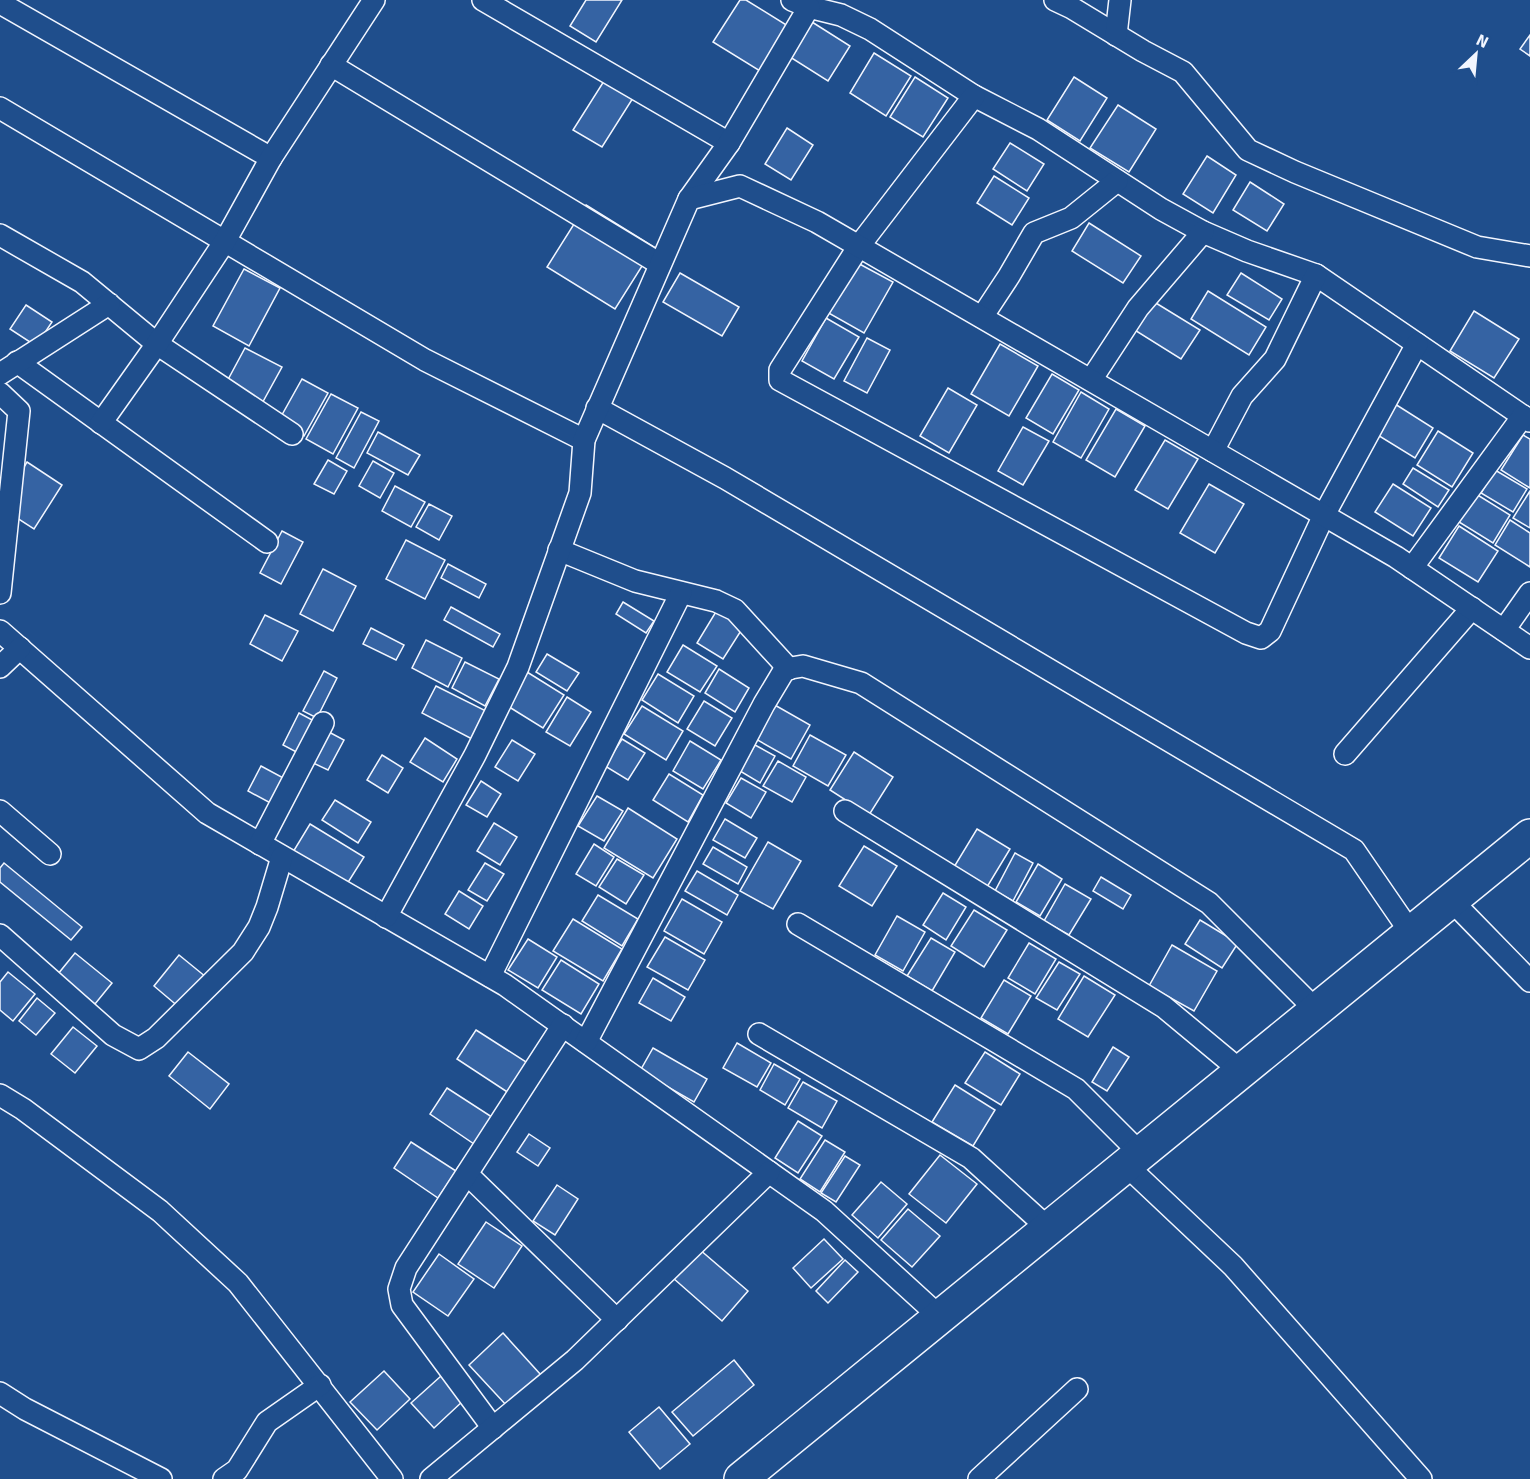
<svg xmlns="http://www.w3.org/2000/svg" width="1530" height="1479" font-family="Signika,sans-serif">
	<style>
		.building { fill: #3563a3; stroke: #f2f6ff; stroke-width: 1.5 }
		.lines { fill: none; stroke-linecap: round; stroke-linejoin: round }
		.street-casing { stroke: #f2f6ff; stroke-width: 24 }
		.primary-casing { stroke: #f2f6ff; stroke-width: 36 }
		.street { stroke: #1f4e8c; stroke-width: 21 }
		.primary { stroke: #1f4e8c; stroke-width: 33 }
	</style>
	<rect width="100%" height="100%" fill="#1f4e8c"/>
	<g class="building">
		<path d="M 586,0 L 622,0 L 596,42 L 570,26 Z"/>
		<path d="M 740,0 L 746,0 L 788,26 L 760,71 L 713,42 Z"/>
		<path d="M 812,22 L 850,46 L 828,81 L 790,57 Z"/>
		<path d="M 1530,35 L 1530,56 L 1520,49 Z"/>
		<path d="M 874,53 L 911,76 L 886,116 L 850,93 Z"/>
		<path d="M 915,77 L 948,98 L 923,137 L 890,117 Z"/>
		<path d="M 1074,77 L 1107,98 L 1080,141 L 1047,120 Z"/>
		<path d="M 604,81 L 633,98 L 602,147 L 573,130 Z"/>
		<path d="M 1118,105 L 1156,129 L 1129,172 L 1090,148 Z"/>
		<path d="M 787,128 L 813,145 L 791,180 L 765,164 Z"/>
		<path d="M 1010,143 L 1044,164 L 1027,191 L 993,169 Z"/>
		<path d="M 1207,156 L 1236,175 L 1213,213 L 1183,194 Z"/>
		<path d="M 994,176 L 1029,198 L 1012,225 L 977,203 Z"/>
		<path d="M 1250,182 L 1284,204 L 1267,231 L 1233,210 Z"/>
		<path d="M 586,205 L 654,247 L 615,309 L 547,267 Z"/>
		<path d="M 1089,223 L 1141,256 L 1123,283 L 1072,251 Z"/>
		<path d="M 854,261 L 893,282 L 864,333 L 825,311 Z"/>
		<path d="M 244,269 L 280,288 L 249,346 L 213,326 Z"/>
		<path d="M 680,273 L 739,307 L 722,336 L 663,302 Z"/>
		<path d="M 1241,273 L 1282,299 L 1269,320 L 1227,295 Z"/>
		<path d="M 1208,291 L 1266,327 L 1249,355 L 1191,319 Z"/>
		<path d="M 1151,300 L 1200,330 L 1181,359 L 1133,329 Z"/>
		<path d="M 26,305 L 52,322 L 36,346 L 10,329 Z"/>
		<path d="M 1474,311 L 1519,339 L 1494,378 L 1450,351 Z"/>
		<path d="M 826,318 L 859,337 L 834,379 L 802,361 Z"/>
		<path d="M 867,338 L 890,350 L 867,393 L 844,381 Z"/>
		<path d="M 1000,344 L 1038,366 L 1009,416 L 971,394 Z"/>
		<path d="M 245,348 L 282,367 L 260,407 L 224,387 Z"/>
		<path d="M 1052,374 L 1079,390 L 1053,434 L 1026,418 Z"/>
		<path d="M 302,379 L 328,393 L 304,436 L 278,422 Z"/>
		<path d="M 948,388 L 977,405 L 949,453 L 920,436 Z"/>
		<path d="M 1081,392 L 1109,409 L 1081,458 L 1053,442 Z"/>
		<path d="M 331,394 L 358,408 L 333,454 L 306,439 Z"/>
		<path d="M 1395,404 L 1433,428 L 1415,458 L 1376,434 Z"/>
		<path d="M 1116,409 L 1145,426 L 1115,477 L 1086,460 Z"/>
		<path d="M 361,412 L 379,421 L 354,468 L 336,458 Z"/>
		<path d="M 1023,427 L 1049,441 L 1023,485 L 998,471 Z"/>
		<path d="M 1438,431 L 1473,453 L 1452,487 L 1417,465 Z"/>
		<path d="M 378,432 L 420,455 L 408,475 L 367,453 Z"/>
		<path d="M 1523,435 L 1530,439 L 1530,488 L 1501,470 Z"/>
		<path d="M 1165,440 L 1198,459 L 1168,509 L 1135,490 Z"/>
		<path d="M 328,460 L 347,471 L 334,494 L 314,484 Z"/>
		<path d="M 373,461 L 394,473 L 380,498 L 359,486 Z"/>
		<path d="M 27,462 L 62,485 L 34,529 L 0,507 Z"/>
		<path d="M 1413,468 L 1449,490 L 1438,507 L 1403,484 Z"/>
		<path d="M 1495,470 L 1527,489 L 1513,512 L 1481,493 Z"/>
		<path d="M 1209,484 L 1244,504 L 1215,553 L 1180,533 Z"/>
		<path d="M 1393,484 L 1431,508 L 1413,536 L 1375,512 Z"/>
		<path d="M 395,486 L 425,502 L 411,527 L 382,511 Z"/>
		<path d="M 1530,491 L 1530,528 L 1513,518 Z"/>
		<path d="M 1476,494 L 1510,515 L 1493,543 L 1459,522 Z"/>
		<path d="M 429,504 L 452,516 L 439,540 L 416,527 Z"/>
		<path d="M 1510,520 L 1530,533 L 1530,567 L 1495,545 Z"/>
		<path d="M 1459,526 L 1498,551 L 1478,582 L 1439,558 Z"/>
		<path d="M 282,531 L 303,542 L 281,584 L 260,573 Z"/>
		<path d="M 406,540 L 445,560 L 425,599 L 386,579 Z"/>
		<path d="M 448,564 L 486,584 L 479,598 L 441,578 Z"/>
		<path d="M 323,569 L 356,586 L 333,631 L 300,614 Z"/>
		<path d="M 623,602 L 654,621 L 646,633 L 616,614 Z"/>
		<path d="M 451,607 L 500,634 L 493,647 L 444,620 Z"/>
		<path d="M 717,610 L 744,626 L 723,659 L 697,643 Z"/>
		<path d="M 265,615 L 298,631 L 282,661 L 250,644 Z"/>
		<path d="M 371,628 L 404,645 L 396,660 L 363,644 Z"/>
		<path d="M 426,640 L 462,658 L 448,687 L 412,668 Z"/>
		<path d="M 683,645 L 717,666 L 700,692 L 667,672 Z"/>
		<path d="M 547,654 L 579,673 L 567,691 L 536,672 Z"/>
		<path d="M 465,662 L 499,679 L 485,706 L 452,688 Z"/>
		<path d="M 719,669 L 749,688 L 735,712 L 705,693 Z"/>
		<path d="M 324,671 L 337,678 L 317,718 L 303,711 Z"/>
		<path d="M 527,672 L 564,695 L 543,728 L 506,705 Z"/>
		<path d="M 658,674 L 694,696 L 678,723 L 642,700 Z"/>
		<path d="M 436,686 L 486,711 L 472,739 L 422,713 Z"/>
		<path d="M 567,697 L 591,712 L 570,746 L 546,732 Z"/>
		<path d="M 704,701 L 732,718 L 715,746 L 687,729 Z"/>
		<path d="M 773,704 L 810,725 L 791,759 L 754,738 Z"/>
		<path d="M 642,706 L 683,731 L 666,760 L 624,734 Z"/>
		<path d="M 299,713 L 318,723 L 302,755 L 283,745 Z"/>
		<path d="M 327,731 L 344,740 L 328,770 L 311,762 Z"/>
		<path d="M 810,735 L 846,755 L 828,786 L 793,766 Z"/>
		<path d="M 425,738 L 457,759 L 443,782 L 410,762 Z"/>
		<path d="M 622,739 L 645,753 L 628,780 L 605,766 Z"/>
		<path d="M 512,740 L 535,754 L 518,781 L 495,767 Z"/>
		<path d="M 690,741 L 721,760 L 703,789 L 673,771 Z"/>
		<path d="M 755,745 L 775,756 L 760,783 L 740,771 Z"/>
		<path d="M 854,752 L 893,777 L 869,815 L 830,790 Z"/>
		<path d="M 382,755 L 403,768 L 388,793 L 367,780 Z"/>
		<path d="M 778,761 L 806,777 L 792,802 L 763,786 Z"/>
		<path d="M 261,766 L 289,781 L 276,806 L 248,791 Z"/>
		<path d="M 669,774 L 703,795 L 688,822 L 653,800 Z"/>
		<path d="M 741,778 L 766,792 L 751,818 L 726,803 Z"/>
		<path d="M 481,781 L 501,794 L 487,817 L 466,805 Z"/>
		<path d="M 597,796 L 623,811 L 604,841 L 578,826 Z"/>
		<path d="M 335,800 L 371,822 L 358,843 L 322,820 Z"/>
		<path d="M 628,808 L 677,839 L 653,878 L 604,848 Z"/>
		<path d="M 725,819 L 757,838 L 745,858 L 713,840 Z"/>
		<path d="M 494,823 L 517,837 L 500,865 L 477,851 Z"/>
		<path d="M 310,824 L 364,857 L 347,884 L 293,852 Z"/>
		<path d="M 977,829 L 1010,849 L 987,887 L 954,867 Z"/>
		<path d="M 768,842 L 801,861 L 773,909 L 740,891 Z"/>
		<path d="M 594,844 L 614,857 L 596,886 L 576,874 Z"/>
		<path d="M 864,846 L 897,866 L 872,906 L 839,886 Z"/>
		<path d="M 713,847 L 747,867 L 738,884 L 703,864 Z"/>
		<path d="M 1015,853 L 1033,863 L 1013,901 L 995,891 Z"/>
		<path d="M 617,859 L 644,875 L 626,904 L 599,887 Z"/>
		<path d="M 4,863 L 82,927 L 71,940 L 0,882 L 0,868 Z"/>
		<path d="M 485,863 L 504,874 L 487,901 L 468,890 Z"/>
		<path d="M 1038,864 L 1062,879 L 1040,916 L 1016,902 Z"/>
		<path d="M 697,871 L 738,895 L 727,915 L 685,891 Z"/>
		<path d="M 1101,877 L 1131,895 L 1123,909 L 1093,891 Z"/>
		<path d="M 1065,884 L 1091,899 L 1069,935 L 1044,921 Z"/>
		<path d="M 459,891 L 483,906 L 469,929 L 445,914 Z"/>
		<path d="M 943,893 L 966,907 L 946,940 L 923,925 Z"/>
		<path d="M 598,895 L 638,919 L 622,946 L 582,921 Z"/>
		<path d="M 682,899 L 722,922 L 704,954 L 664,931 Z"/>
		<path d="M 974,910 L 1007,930 L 984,967 L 951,946 Z"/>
		<path d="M 897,916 L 925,932 L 903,971 L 875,955 Z"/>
		<path d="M 573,919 L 622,949 L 603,981 L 553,951 Z"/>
		<path d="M 1200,920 L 1238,943 L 1222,968 L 1185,944 Z"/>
		<path d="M 665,937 L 705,960 L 688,990 L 647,967 Z"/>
		<path d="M 931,938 L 955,952 L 932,991 L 907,976 Z"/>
		<path d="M 528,939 L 557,957 L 538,988 L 508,970 Z"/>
		<path d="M 1029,943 L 1056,959 L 1035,994 L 1008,978 Z"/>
		<path d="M 1172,945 L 1217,971 L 1194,1011 L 1149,986 Z"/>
		<path d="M 75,953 L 112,983 L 95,1004 L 58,974 Z"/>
		<path d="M 179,955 L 206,977 L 180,1008 L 154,986 Z"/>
		<path d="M 561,960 L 599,984 L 581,1014 L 542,990 Z"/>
		<path d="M 1059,962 L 1080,974 L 1057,1010 L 1036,998 Z"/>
		<path d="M 8,972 L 35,994 L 13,1021 L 0,1010 L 0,982 Z"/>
		<path d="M 1084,976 L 1115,995 L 1088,1037 L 1058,1019 Z"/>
		<path d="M 653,978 L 685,997 L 671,1021 L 639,1003 Z"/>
		<path d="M 1004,980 L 1031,996 L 1008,1034 L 981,1018 Z"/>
		<path d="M 37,998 L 55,1013 L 36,1035 L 19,1021 Z"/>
		<path d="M 73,1027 L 97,1046 L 75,1073 L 51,1054 Z"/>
		<path d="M 476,1030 L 537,1069 L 518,1099 L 457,1059 Z"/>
		<path d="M 737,1043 L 771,1063 L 757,1087 L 723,1068 Z"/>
		<path d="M 1113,1047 L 1129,1057 L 1107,1091 L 1092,1082 Z"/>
		<path d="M 653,1048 L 707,1079 L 694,1102 L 640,1071 Z"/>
		<path d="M 188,1052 L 229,1084 L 210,1109 L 169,1076 Z"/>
		<path d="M 985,1052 L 1020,1074 L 1001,1105 L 965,1083 Z"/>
		<path d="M 774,1064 L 800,1079 L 785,1105 L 760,1090 Z"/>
		<path d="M 803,1082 L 837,1101 L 822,1128 L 788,1108 Z"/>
		<path d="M 955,1085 L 995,1110 L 973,1146 L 932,1122 Z"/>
		<path d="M 447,1088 L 495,1119 L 477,1146 L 430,1114 Z"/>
		<path d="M 798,1121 L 822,1136 L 798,1173 L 775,1158 Z"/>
		<path d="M 529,1134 L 550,1148 L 538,1166 L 517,1152 Z"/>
		<path d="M 825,1140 L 845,1152 L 820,1192 L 800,1179 Z"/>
		<path d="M 411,1142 L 456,1171 L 438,1198 L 394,1168 Z"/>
		<path d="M 940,1155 L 977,1184 L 946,1223 L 909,1194 Z"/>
		<path d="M 845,1156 L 860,1165 L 836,1202 L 821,1193 Z"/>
		<path d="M 881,1182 L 907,1204 L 878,1238 L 852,1215 Z"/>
		<path d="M 557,1185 L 578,1199 L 555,1235 L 533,1221 Z"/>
		<path d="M 908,1209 L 940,1236 L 912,1267 L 881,1240 Z"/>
		<path d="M 486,1222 L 522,1246 L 494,1288 L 458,1264 Z"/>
		<path d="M 824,1239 L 843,1259 L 811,1288 L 793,1268 Z"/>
		<path d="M 699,1249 L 748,1291 L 722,1321 L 673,1278 Z"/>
		<path d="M 439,1254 L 474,1279 L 448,1316 L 413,1292 Z"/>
		<path d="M 845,1260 L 858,1272 L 828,1303 L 816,1291 Z"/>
		<path d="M 503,1333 L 541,1375 L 507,1406 L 469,1365 Z"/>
		<path d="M 734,1360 L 754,1385 L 693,1436 L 672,1412 Z"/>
		<path d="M 384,1371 L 410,1399 L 377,1430 L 350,1402 Z"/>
		<path d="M 441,1376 L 464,1400 L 434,1428 L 411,1403 Z"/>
		<path d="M 659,1407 L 690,1444 L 660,1469 L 629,1432 Z"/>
	</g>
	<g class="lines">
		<g class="street-casing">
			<g id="street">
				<path d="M 483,0 L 729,143"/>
				<path d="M 1055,0 L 1072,8 L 1143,51 L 1183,72 L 1248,150 L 1295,172 L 1477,247 L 1530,256"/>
				<path d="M 0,3 L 271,158"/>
				<path d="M 809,7 L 841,15 L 870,29 L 974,96 L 1038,129 L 1161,209 L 1203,232 L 1247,251 L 1316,275 L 1530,421"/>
				<path d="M 1116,35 L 1120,0"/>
				<path d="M 331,65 L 660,264"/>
				<path d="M 974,96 L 859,246 L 780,370 L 780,380 L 1246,633 L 1261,638 L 1270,631 L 1324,515 L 1417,344"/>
				<path d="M 0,108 L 425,360 L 584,440"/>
				<path d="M 689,199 L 729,143 L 809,7 L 792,0"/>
				<path d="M 0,235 L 82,282 L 157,344 L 292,434"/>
				<path d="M 982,317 L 1009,276 L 1034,233 L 1071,218 L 1117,181"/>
				<path d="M 17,362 L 267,542"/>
				<path d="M 0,374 L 109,304"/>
				<path d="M 1091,380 L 1138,308 L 1203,232"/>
				<path d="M 0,393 L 19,411 L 0,593"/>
				<path d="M 597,408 L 725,478 L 1354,850 L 1411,933"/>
				<path d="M 101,423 L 157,344 L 225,241 L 271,158 L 374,0"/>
				<path d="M 1213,451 L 1242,396 L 1275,359 L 1316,275"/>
				<path d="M 559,550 L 635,581 L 716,601 L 735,610 L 789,669"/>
				<path d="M 1412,568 L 1523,416"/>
				<path d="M 1504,630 L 1530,593"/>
				<path d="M 0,631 L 207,813 L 505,985 L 824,1211 L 940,1317"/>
				<path d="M 0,667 L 20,648"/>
				<path d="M 1345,754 L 1472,608"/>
				<path d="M 0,811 L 50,854"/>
				<path d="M 845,811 L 1164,1007 L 1241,1071"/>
				<path d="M 260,844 L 323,723"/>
				<path d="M 1451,900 L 1530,981"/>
				<path d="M 386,917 L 475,755 L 518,667 L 580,493 L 584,440 L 689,199 L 740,186 L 817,222 L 1396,557 L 1530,648"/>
				<path d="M 798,924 L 1076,1089 L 1140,1153"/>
				<path d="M 0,935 L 113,1035 L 139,1049 L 156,1038 L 243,952 L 259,927 L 267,907 L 282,857"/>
				<path d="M 490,976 L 681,593"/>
				<path d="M 759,1034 L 971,1158 L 1048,1228"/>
				<path d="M 586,1042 L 764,704 L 785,669 L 803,666 L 861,683 L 1209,903 L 1316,1010"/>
				<path d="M 0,1095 L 23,1109 L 160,1211 L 238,1283 L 392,1479"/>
				<path d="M 1126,1165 L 1233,1266 L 1421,1479"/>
				<path d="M 467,1174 L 617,1320"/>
				<path d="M 0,1393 L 25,1409 L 161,1479"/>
				<path d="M 493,1428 L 402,1305 L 399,1289 L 406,1268 L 563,1025"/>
				<path d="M 224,1479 L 237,1470 L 267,1422 L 320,1385"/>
				<path d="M 431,1479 L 575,1360 L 769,1172"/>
				<path d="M 979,1479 L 1077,1389"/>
			</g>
		</g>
		<g class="primary-casing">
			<path id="primary" d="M 741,1479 L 1530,836"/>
		</g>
		<use href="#street" class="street"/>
		<use href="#primary" class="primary"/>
	</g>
	<g transform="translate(1476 54) rotate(26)" stroke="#1f4e8c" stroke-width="4.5" paint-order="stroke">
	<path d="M0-4.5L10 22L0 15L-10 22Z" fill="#f2f6ff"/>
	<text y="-9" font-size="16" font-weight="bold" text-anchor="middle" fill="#f2f6ff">N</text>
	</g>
</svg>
